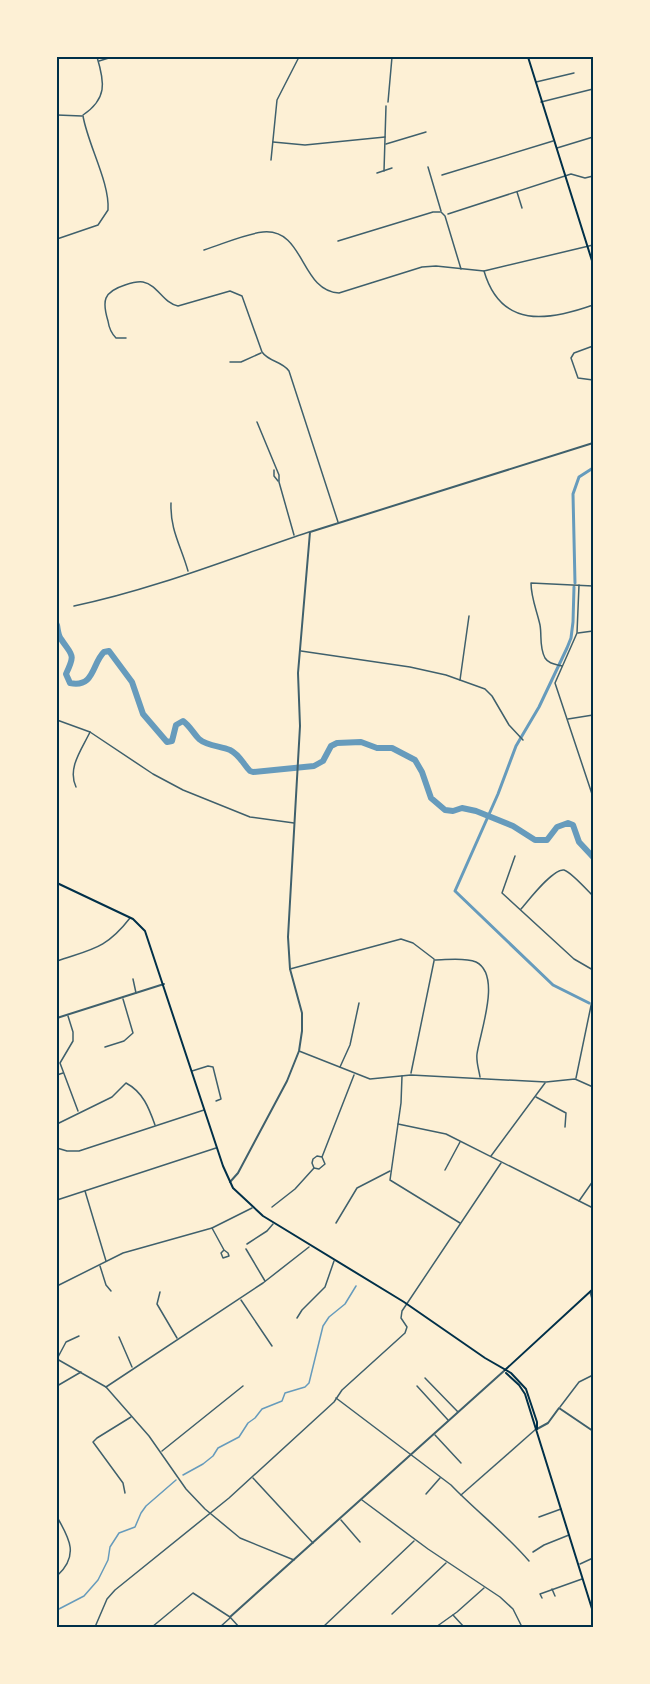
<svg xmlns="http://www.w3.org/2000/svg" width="650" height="1684" font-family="'Public Sans',sans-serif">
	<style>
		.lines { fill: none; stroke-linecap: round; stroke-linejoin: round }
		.stream { stroke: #669bbc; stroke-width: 1.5 }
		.canal { stroke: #669bbc; stroke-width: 3 }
		.river { stroke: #669bbc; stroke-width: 6 }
		.minor { stroke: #3f606c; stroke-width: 1.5 }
		.tertiary { stroke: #3f606c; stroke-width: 2 }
		.secondary { stroke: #003049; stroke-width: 2 }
		.neatline { fill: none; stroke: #003049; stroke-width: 2 }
	</style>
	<rect width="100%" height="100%" fill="#fdf0d5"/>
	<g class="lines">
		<g class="stream">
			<path d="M 183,1475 L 203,1464 L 213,1456 L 218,1448 L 239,1437 L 248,1423 L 255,1418 L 262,1409 L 282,1401 L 285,1393 L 305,1387 L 309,1383 L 323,1326 L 329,1317 L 345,1304 L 356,1286"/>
			<path d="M 57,1610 L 84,1596 L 98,1580 L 108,1560 L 110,1547 L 119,1533 L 135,1527 L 141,1513 L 146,1506 L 176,1480"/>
		</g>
		<g class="canal">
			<path d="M 575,583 L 573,494 L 579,477 L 593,468"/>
			<path d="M 574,587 L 573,622 L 571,638 L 567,648 L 539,707 L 516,746 L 498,794 L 455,891 L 553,985 L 589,1003"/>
		</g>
		<path class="river" d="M 57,625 C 58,630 58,635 61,639 C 72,656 76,653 66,674 L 70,683 C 95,688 92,663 104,652 L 109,651 L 132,682 L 143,714 L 167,742 L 172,741 L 176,725 L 183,721 C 190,726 193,733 199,739 C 207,746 220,746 230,750 C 240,755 243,764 250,771 L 253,772 L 314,766 L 323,761 L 331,746 L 337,743 L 361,742 L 377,748 L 392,748 L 415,760 L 422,772 L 431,798 L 445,810 L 453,811 L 462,808 L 476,811 L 513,826 L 535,840 L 547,840 L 557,827 L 568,823 L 573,825 L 579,842 L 593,857"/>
		<g class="minor">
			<path d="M 99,61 L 112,57"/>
			<path d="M 536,82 L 574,73"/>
			<path d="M 388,102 L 392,57"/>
			<path d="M 541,102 L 593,89"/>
			<path d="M 57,115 L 82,116"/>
			<path d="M 83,115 C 107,99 105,83 97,57"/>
			<path d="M 273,142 L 305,145 L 385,137"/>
			<path d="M 386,144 L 426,132"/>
			<path d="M 557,148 L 593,137"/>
			<path d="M 271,160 L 277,100 L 299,57"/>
			<path d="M 428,167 L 441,211"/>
			<path d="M 384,171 L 386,106"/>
			<path d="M 377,173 L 392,168"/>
			<path d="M 442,175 L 553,141"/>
			<path d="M 517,192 L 522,208"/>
			<path d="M 441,212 L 445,216 L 461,269"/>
			<path d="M 448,214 L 571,174 L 585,178 L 593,176"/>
			<path d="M 57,239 L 98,225 L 108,210 C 110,183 88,145 83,116"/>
			<path d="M 338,241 L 433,212 L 440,212"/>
			<path d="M 204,250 C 223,244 244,234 263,232 C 305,228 300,291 339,293 L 422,267 L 436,266 L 484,271 L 593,245"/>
			<path d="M 484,271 C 501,329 548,321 593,305"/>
			<path d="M 126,338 L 116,338 C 111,333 109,328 108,321 C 102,301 103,292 125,285 C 131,283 137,281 143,282 C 158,285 163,303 178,306 L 230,291 L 242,296 L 262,352 C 269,362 282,361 289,371 L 338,522"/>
			<path d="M 593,346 L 574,353 L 571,358 L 578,378 L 593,380"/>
			<path d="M 230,362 L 241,362 L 261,353"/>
			<path d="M 257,422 L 279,475 L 279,482 L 294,535"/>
			<path d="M 274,470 L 274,476 L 278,481"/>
			<path d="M 171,503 C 170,530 181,546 188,571"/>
			<path d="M 579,585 L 577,633 L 555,683 L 593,797"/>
			<path d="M 74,606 C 155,589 231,558 309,532"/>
			<path d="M 578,633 L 593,631"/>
			<path d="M 301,651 L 410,667 L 446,675 L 485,689 L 492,696 L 509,725 L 523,740"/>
			<path d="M 562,666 C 555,664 549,664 545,658 C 539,647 542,636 540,625 C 537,611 531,598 531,583 L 593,586"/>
			<path d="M 460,680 L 469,616"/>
			<path d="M 568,719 L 593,715"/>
			<path d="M 57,720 L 90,732 L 153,774 L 183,790 L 250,817 L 294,823"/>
			<path d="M 76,787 C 67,768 82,749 90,732"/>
			<path d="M 515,856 L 502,893 L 574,959 L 593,970"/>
			<path d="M 521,909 C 528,901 553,868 564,870 C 571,872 587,890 593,896"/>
			<path d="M 434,960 C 447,960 464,957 476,962 C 502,975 480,1032 477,1054 C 476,1062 479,1070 480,1077"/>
			<path d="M 57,961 C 92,949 106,949 130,918"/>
			<path d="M 290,969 L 401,939 L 413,943 L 434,959"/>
			<path d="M 133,979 L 136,993"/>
			<path d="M 68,1016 L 73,1032 L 73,1041 L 60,1063 L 78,1111"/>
			<path d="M 105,1047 L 124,1041 L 133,1033 L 123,999"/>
			<path d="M 299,1051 L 370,1079 L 411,1075 L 546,1082 L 575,1079 L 593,1087"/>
			<path d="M 340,1067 L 350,1045 L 359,1003"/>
			<path d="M 192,1071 L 208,1066 L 213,1067 L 221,1099 L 216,1101"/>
			<path d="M 411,1073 L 434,961"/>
			<path d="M 57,1075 L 63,1073"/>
			<path d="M 402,1076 L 401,1103 L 390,1180 L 460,1223"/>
			<path d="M 576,1078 L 593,996"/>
			<path d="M 536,1097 L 566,1113 L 565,1127"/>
			<path d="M 57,1124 L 112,1097 L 126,1083 C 143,1092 149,1108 155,1125"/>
			<path d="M 398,1124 L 446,1134 L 593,1208"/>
			<path d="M 57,1148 L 67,1151 L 79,1151 L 204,1110"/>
			<path d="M 491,1156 L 545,1083"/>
			<path d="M 322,1157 L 317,1156 L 313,1159 L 312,1163 L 314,1168 L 319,1169 L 325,1164 L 322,1157 L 354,1075"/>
			<path d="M 445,1170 L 460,1142"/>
			<path d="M 85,1191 L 106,1261"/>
			<path d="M 57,1200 L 216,1148"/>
			<path d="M 579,1201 L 593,1181"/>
			<path d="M 272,1207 L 295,1189 L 314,1168"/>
			<path d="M 336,1223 L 357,1188 L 390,1171"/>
			<path d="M 212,1228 L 224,1250 L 228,1253 L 229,1256 L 223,1258 L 221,1253 L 224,1250"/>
			<path d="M 247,1244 L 267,1231 L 273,1224"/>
			<path d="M 246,1249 L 265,1281"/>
			<path d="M 100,1266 L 106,1285 L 111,1291"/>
			<path d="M 57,1286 L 123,1253 L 212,1228 L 252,1208"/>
			<path d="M 160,1292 L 157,1304 L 177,1338"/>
			<path d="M 590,1292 L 593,1302"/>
			<path d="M 241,1300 L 272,1346"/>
			<path d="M 297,1318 L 302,1310 L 325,1287 L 334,1261"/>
			<path d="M 119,1337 L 132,1367"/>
			<path d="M 57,1359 L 106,1387 L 149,1436 L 186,1489 L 205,1509 L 240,1538 L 294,1560"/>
			<path d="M 57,1359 L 66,1342 L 79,1336"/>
			<path d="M 425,1378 L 458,1412"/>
			<path d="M 57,1386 L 81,1372"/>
			<path d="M 417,1386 L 448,1420"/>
			<path d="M 106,1387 L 263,1283 L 309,1247"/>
			<path d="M 336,1398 L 451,1485 C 476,1511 505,1533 529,1561"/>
			<path d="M 560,1407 L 579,1382 L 593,1375"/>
			<path d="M 435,1435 L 461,1463"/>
			<path d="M 162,1451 L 243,1386"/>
			<path d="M 253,1478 L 313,1543"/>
			<path d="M 125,1493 L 123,1483 L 93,1442 L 97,1438 L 131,1417"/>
			<path d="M 426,1494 L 440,1478"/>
			<path d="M 461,1495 L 536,1429"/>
			<path d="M 362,1500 L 428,1549 L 500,1597 L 513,1609 L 522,1627"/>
			<path d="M 57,1517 C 70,1539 79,1556 57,1576"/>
			<path d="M 539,1517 L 561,1509"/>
			<path d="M 341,1520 L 360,1542"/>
			<path d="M 533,1552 L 544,1545 L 569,1535"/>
			<path d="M 580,1564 L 593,1558"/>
			<path d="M 552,1589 L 555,1596"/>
			<path d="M 542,1598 L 540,1594 L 582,1579"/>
			<path d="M 392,1614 L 446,1563"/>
			<path d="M 453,1615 L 464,1627"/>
			<path d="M 95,1627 L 107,1599 L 115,1590 L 229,1498 L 334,1402 L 342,1390 L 405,1333 L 407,1327 L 401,1318 L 402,1311 L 501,1163"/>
			<path d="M 152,1627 L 193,1593 L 230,1617 L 239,1627"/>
			<path d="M 220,1627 L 230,1618"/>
			<path d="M 323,1627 L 414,1541"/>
			<path d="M 436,1627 L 457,1612 L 484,1588"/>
		</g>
		<g class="tertiary">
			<path d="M 57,1018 L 164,984"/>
			<path d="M 230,1182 L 238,1173 L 287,1081 L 299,1051 L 302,1031 L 302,1013 L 290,969 L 288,937 L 300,726 L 298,673 L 310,532 L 593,443"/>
			<path d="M 537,1429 L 548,1423 L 559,1408 L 593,1431"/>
			<path d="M 230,1617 L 505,1370"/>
		</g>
		<g class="secondary">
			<path d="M 528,57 L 593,264"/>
			<path d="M 57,883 L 133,919 L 145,931 L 223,1166 L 233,1188 L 263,1216 L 404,1302 L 485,1358 L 511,1373 L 526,1389 L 537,1422 L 537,1429"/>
			<path d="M 505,1370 L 593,1289"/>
			<path d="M 506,1373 L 519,1385 L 525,1394 L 593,1612"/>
		</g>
	</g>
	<rect width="650" height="1684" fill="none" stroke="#fdf0d5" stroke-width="117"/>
	<rect x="58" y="58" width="534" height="1568" class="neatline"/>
</svg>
